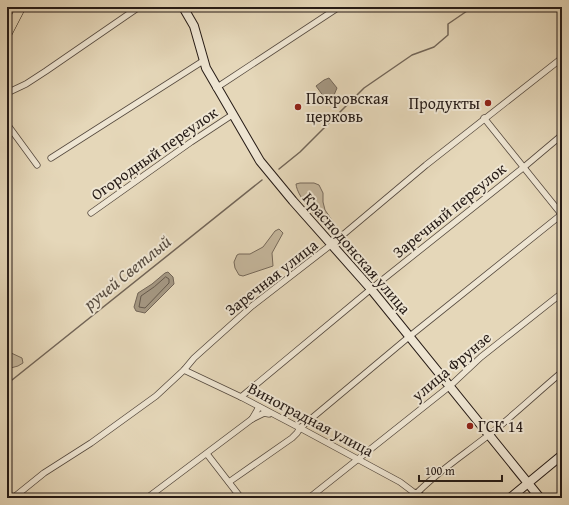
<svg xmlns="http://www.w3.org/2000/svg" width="569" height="505" font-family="'Gentium Book Plus',serif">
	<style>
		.green { fill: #c5b79d; stroke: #76695a }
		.water { fill: #a49782; stroke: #726557 }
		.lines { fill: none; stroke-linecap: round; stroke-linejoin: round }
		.shore { stroke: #65594c; stroke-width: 1 }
		.stream { stroke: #726557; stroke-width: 1.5 }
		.street-casing { stroke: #564a3f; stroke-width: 7 }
		.secondary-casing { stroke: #261b16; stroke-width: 10 }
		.primary-casing { stroke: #261b16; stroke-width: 10 }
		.street { stroke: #eee5d2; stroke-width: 5.5 }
		.secondary { stroke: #eee5d2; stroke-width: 8 }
		.primary { stroke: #e5d7b9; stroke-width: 9 }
		.poi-dot { fill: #8f2418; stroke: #eee5d2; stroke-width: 1.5 }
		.labels { text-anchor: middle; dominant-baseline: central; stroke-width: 4; stroke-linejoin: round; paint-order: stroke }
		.poi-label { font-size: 16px; fill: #261b16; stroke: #eee5d2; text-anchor: start }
		.street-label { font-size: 16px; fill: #261b16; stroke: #eee5d2 }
		.water-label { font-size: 17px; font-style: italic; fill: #584d41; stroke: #eee5d2 }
	</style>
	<rect width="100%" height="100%" fill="#e5d7b9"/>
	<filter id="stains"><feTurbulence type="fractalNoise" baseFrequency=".005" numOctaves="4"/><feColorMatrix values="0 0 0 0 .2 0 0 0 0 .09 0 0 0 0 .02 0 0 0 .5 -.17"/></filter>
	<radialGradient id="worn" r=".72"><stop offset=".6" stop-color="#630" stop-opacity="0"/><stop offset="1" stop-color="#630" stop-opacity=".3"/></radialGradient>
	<g class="green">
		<path d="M 300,183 L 314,183 L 319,185 L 323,193 L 323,202 L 325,210 L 336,226 L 338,232 L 333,234 C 322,224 297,198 296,184 Z"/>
		<path d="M 279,229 L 283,233 L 272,253 L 273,266 L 243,276 L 239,275 L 235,268 L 234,262 L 237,255 L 239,254 L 250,254 L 263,247 L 275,231 Z"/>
		<path d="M 7,349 L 9,352 L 22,358 L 23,363 L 18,366 L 7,369 Z"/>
	</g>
	<g class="water">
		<path d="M 329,78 L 337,88 L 334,95 L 330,99 L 324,97 L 316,86 L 324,80 Z"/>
		<path d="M 168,272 L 173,277 L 174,284 L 145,313 L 136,311 L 134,307 L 138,293 L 152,284 L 165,273 Z"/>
	</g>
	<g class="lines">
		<path class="shore" d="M 166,277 L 169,279 L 169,283 L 145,308 L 139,307 L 141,296 L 154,287 Z"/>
		<g class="stream">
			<path d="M 279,169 L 300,152 L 364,88 L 412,55 L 434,47 L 448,35 L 448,24 L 467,11 L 482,7"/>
			<path d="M 7,384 L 262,180"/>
		</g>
		<g class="street-casing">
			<g id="street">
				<path d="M 216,88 L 339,7"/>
				<path d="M 7,93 L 26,84 L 46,71 L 139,7"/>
				<path d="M 484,118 L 562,215"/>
				<path d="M 7,124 L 37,165"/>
				<path d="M 51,158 L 203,61"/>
				<path d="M 91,213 L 191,142 L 232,115"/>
				<path d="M 184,370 L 241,397 L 300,428 L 400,482 L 416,494 C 438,471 465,454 490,434 C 515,414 538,392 562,372"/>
				<path d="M 241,397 L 371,289 L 524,167 L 562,135"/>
				<path d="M 252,419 L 264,413 L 269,414"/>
				<path d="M 207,454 L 241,498"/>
				<path d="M 229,482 L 292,438 L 297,433 L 300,428 L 410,336 L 562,214"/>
				<path d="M 13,498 L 44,473 L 91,443 L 156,396 L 184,370 L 194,358 L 252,306 L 332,244 L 426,165 L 562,58"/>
				<path d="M 147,498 L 252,419 L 259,407"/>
				<path d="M 309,498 L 450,386 L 481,357 L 562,293"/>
			</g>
		</g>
		<g class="secondary-casing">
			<g id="secondary">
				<path d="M 183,7 L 194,26 L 206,68 L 260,161 L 293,201 L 371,289 L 540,498"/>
				<path d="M 412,498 L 416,494 L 422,498"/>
				<path d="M 510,498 L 562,455"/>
			</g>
		</g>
		<g class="primary-casing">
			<path id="primary" d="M 7,34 L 21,7"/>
		</g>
		<use href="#street" class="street"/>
		<use href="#secondary" class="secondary"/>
		<use href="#primary" class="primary"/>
	</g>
	<g class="poi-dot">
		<circle cx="488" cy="103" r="4"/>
		<circle cx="298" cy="107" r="4"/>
		<circle cx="470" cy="426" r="4"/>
	</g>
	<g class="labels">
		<g class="poi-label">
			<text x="306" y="98">Покровская<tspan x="306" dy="18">церковь</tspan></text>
			<text x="480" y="103" text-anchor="end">Продукты</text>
			<text x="478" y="426">ГСК 14</text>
		</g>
		<g class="street-label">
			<text transform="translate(154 153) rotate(-35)">Огородный переулок</text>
			<text transform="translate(449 210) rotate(-39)">Заречный переулок</text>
			<text transform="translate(357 253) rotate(49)">Краснодонская улица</text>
			<text transform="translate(271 277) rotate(-38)">Заречная улица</text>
			<text transform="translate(451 366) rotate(-40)">улица Фрунзе</text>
			<text transform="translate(311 419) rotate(28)">Виноградная улица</text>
		</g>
		<g class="water-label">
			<text transform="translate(127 272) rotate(-39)">ручей Светлый</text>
		</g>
	</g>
	<rect width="569" height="505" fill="none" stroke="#e5d7b9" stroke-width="24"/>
	<rect x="8" y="8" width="553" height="489" fill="none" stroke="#261b16" stroke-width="2"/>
	<rect x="12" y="12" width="545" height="481" fill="none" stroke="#261b16"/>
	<path d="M419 475v6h83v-6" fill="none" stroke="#261b16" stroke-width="2"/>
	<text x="425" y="475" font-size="12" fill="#261b16" stroke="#eee5d2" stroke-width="3" paint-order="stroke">100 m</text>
	<rect width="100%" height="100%" filter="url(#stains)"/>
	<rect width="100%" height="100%" fill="url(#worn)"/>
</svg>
